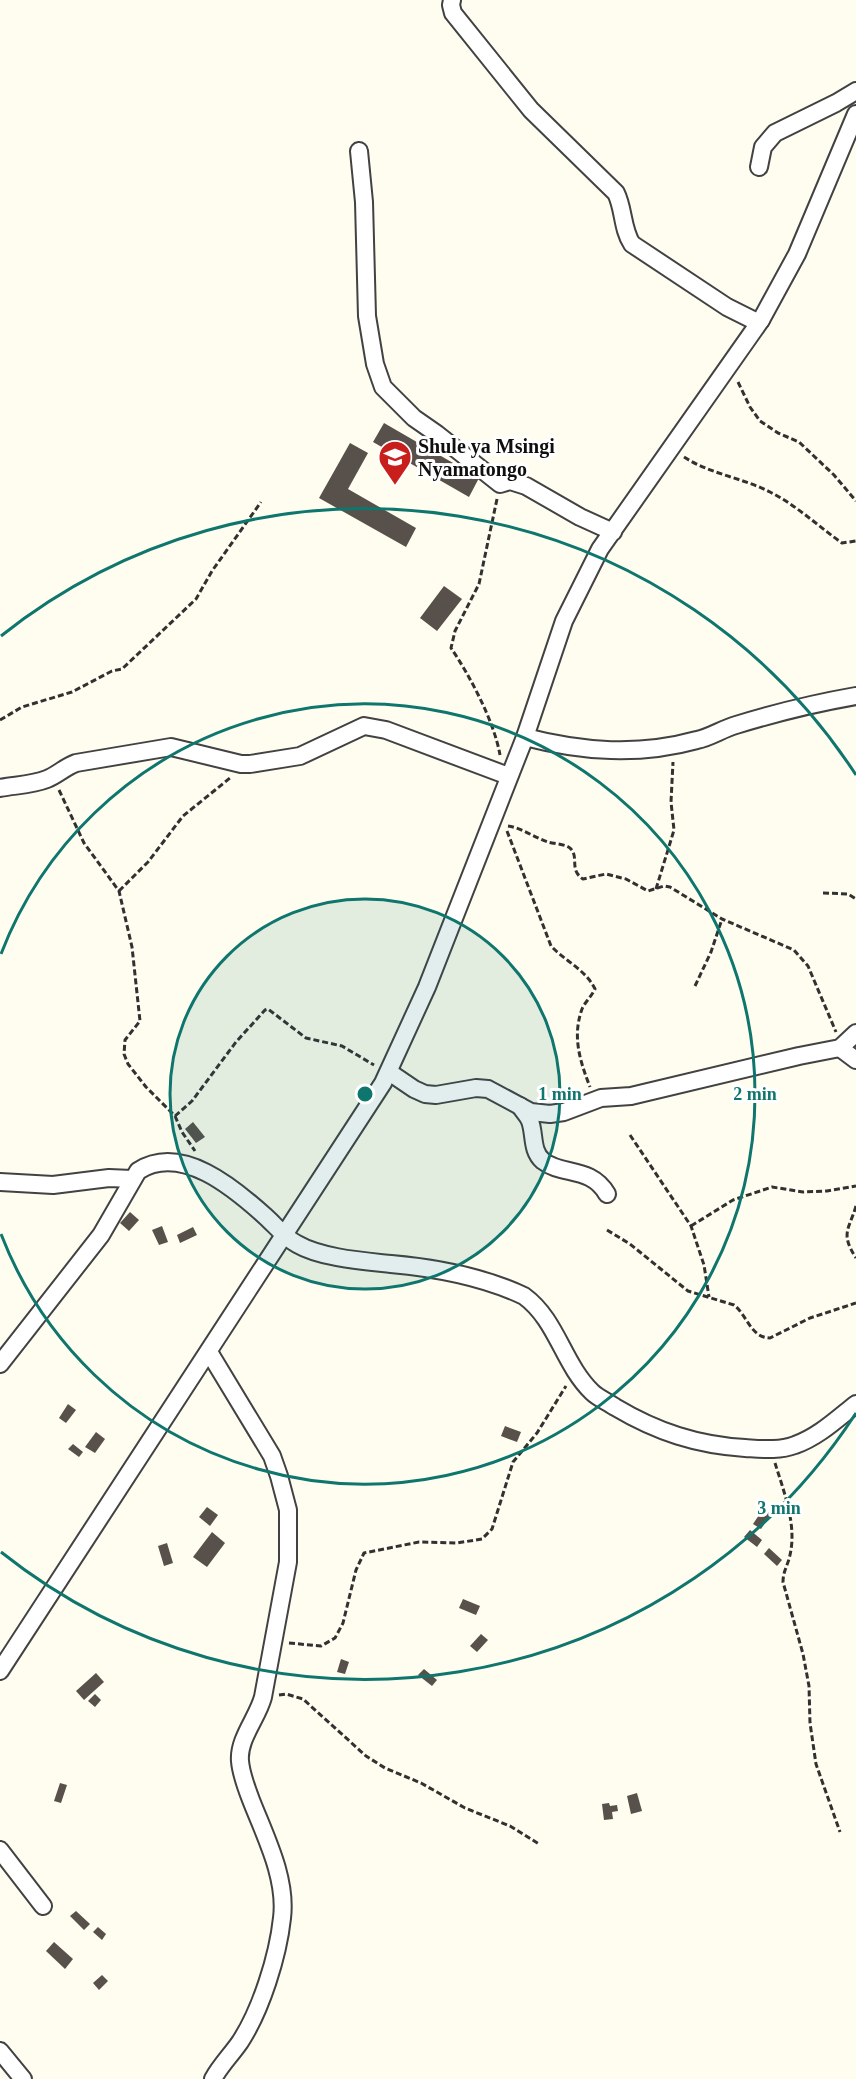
<svg xmlns="http://www.w3.org/2000/svg" width="856" height="2079" font-family="'Times New Roman',serif">
	<style>
		.building { fill: #58504a }
		.lines { fill: none; stroke-linecap: round; stroke-linejoin: round }
		.minor-casing { stroke: #424242; stroke-width: 20 }
		.path { stroke: #313131; stroke-width: 3; stroke-dasharray: 6 3; stroke-linecap: butt }
		.minor { stroke: #fff; stroke-width: 16 }
		.ring { fill: none; stroke: #0f766e; stroke-width: 3 }
		.labels { text-anchor: middle; dominant-baseline: central; stroke-width: 6; stroke-linejoin: round; paint-order: stroke }
		.poi-label { font-size: 20px; font-weight: bold; fill: #0f0f0f; stroke: #fff; text-anchor: start }
		.centre { fill: #0f766e; stroke: #fff; stroke-width: 3 }
		.ring-label { font-size: 18px; text-anchor: middle; font-weight: bold; fill: #0f766e; stroke: #fff; stroke-width: 6; stroke-linejoin: round; paint-order: stroke }
	</style>
	<rect width="100%" height="100%" fill="#fffdf0"/>
	<g class="building">
		<path d="M 384,423 L 479,478 L 469,497 L 373,442 Z"/>
		<path d="M 350,443 L 368,453 L 348,489 L 416,528 L 406,547 L 319,498 Z"/>
		<path d="M 444,586 L 462,599 L 437,631 L 420,618 Z"/>
		<path d="M 193,1122 L 205,1137 L 196,1143 L 185,1129 Z"/>
		<path d="M 130,1212 L 139,1220 L 129,1231 L 120,1223 Z"/>
		<path d="M 162,1226 L 168,1242 L 159,1245 L 152,1230 Z"/>
		<path d="M 193,1227 L 197,1235 L 180,1243 L 177,1235 Z"/>
		<path d="M 68,1404 L 76,1410 L 66,1423 L 59,1418 Z"/>
		<path d="M 505,1426 L 521,1432 L 517,1442 L 501,1436 Z"/>
		<path d="M 96,1432 L 105,1439 L 95,1453 L 85,1447 Z"/>
		<path d="M 73,1444 L 83,1452 L 79,1457 L 68,1449 Z"/>
		<path d="M 207,1507 L 218,1515 L 210,1526 L 199,1517 Z"/>
		<path d="M 763,1509 L 771,1514 L 761,1529 L 753,1524 Z"/>
		<path d="M 750,1530 L 762,1540 L 757,1547 L 744,1537 Z"/>
		<path d="M 212,1532 L 225,1543 L 207,1567 L 193,1557 Z"/>
		<path d="M 167,1543 L 173,1563 L 164,1566 L 158,1546 Z"/>
		<path d="M 769,1548 L 782,1560 L 777,1566 L 764,1554 Z"/>
		<path d="M 463,1599 L 480,1606 L 476,1615 L 459,1608 Z"/>
		<path d="M 481,1634 L 488,1640 L 477,1652 L 470,1646 Z"/>
		<path d="M 341,1659 L 349,1662 L 345,1674 L 337,1672 Z"/>
		<path d="M 424,1669 L 437,1680 L 432,1686 L 418,1675 Z"/>
		<path d="M 96,1673 L 104,1682 L 84,1700 L 76,1691 Z"/>
		<path d="M 95,1694 L 101,1700 L 95,1707 L 88,1701 Z"/>
		<path d="M 60,1783 L 67,1785 L 61,1803 L 54,1801 Z"/>
		<path d="M 637,1793 L 642,1811 L 631,1814 L 627,1796 Z"/>
		<path d="M 609,1803 L 610,1806 L 617,1805 L 618,1811 L 612,1812 L 613,1819 L 604,1820 L 602,1804 Z"/>
		<path d="M 76,1911 L 90,1924 L 84,1930 L 70,1916 Z"/>
		<path d="M 98,1927 L 106,1934 L 102,1940 L 93,1932 Z"/>
		<path d="M 54,1942 L 73,1959 L 65,1969 L 46,1951 Z"/>
		<path d="M 102,1975 L 108,1981 L 99,1990 L 93,1983 Z"/>
	</g>
	<g class="lines">
		<g class="minor-casing">
			<g id="minor">
				<path d="M 452,0 L 451,5 L 453,13 L 531,110 L 616,193 C 624,209 622,229 632,244 L 727,307 L 757,322 L 761,320"/>
				<path d="M 359,151 L 364,202 L 367,316 L 375,364 L 383,387 L 414,418 L 437,434 L 500,484 L 510,481 L 526,486 L 580,517 L 613,532"/>
				<path d="M 759,167 L 763,147 L 775,133 L 836,103 L 856,91"/>
				<path d="M 525,737 C 583,752 639,756 697,740 C 711,737 722,729 736,725 C 775,713 816,703 856,696"/>
				<path d="M 0,788 C 16,785 32,785 47,779 C 57,775 65,767 76,763 L 171,747 L 241,764 L 250,764 L 300,756 L 364,726 L 386,730 L 503,774 L 510,774"/>
				<path d="M 840,1048 L 856,1060"/>
				<path d="M 389,1072 L 414,1089 L 425,1094 L 436,1095 L 476,1088 L 488,1089 L 531,1112 L 550,1114 L 564,1112 L 601,1098 L 631,1096 L 799,1056 L 840,1048 L 856,1033"/>
				<path d="M 520,1106 C 523,1111 528,1116 530,1121 C 535,1134 531,1151 543,1161 C 562,1176 591,1166 607,1194"/>
				<path d="M 0,1182 L 53,1185 L 109,1178 L 132,1179"/>
				<path d="M 209,1352 L 272,1456 L 279,1476 L 288,1510 L 288,1562 L 263,1697 C 258,1717 238,1739 240,1761 C 241,1774 246,1787 251,1800 C 265,1836 287,1878 282,1918 C 278,1956 261,2010 240,2042 C 231,2055 220,2066 213,2079"/>
				<path d="M 0,1364 L 101,1235 L 138,1171 C 181,1143 234,1188 266,1217 C 276,1226 285,1238 297,1244 C 321,1258 363,1261 391,1264 C 436,1268 482,1276 524,1296 C 557,1320 563,1364 592,1392 C 598,1398 608,1402 615,1407 C 657,1432 697,1445 745,1448 C 762,1449 779,1451 795,1445 C 818,1437 837,1419 856,1404"/>
				<path d="M 0,1671 L 383,1083 L 427,987 L 525,737 L 564,621 L 600,549 L 761,320 L 797,254 L 856,114"/>
				<path d="M 0,1850 L 43,1906"/>
				<path d="M 0,2051 L 23,2079"/>
			</g>
		</g>
		<g class="path">
			<path d="M 738,382 L 750,407 L 760,421 L 778,433 L 799,442 L 834,475 L 856,501"/>
			<path d="M 684,457 C 710,474 743,478 770,492 C 796,505 818,526 842,543 L 856,541"/>
			<path d="M 497,499 L 479,584 L 455,631 L 451,648 C 470,676 494,721 500,755"/>
			<path d="M 0,720 L 22,707 L 72,692 L 112,671 L 122,669 L 196,599 L 212,571 L 261,502"/>
			<path d="M 59,790 L 84,843 L 119,891 L 132,947 L 140,1021 L 125,1040 L 124,1054 L 128,1064 L 146,1087 L 175,1116 L 182,1132 L 195,1151"/>
			<path d="M 508,826 C 522,828 535,838 548,842 C 555,844 567,844 571,849 C 579,858 569,870 583,879 L 606,874 L 626,879 L 648,891 L 664,886 L 670,887 L 722,919 L 794,950 L 808,966 L 836,1032"/>
			<path d="M 507,831 L 551,946 C 565,961 586,970 595,989 C 591,997 585,1002 582,1009 C 572,1037 580,1061 590,1087"/>
			<path d="M 656,889 L 674,830 L 671,802 L 673,762"/>
			<path d="M 119,891 L 148,862 L 183,816 L 230,778"/>
			<path d="M 823,893 L 848,894 L 856,899"/>
			<path d="M 695,986 L 711,952 L 722,919"/>
			<path d="M 175,1116 L 192,1101 L 236,1042 L 265,1010 L 268,1009 L 306,1038 L 342,1046 L 374,1065"/>
			<path d="M 630,1135 L 691,1226 L 704,1265 L 709,1297"/>
			<path d="M 856,1206 C 849,1230 840,1233 856,1258"/>
			<path d="M 691,1226 L 733,1200 L 772,1187 L 803,1192 L 827,1191 L 856,1186"/>
			<path d="M 607,1230 L 630,1244 L 688,1291 L 734,1305 C 747,1315 751,1338 770,1338 L 810,1318 L 856,1303"/>
			<path d="M 775,1463 C 784,1492 797,1525 790,1555 C 788,1565 783,1571 783,1582 L 803,1654 L 809,1686 L 810,1723 L 816,1764 L 840,1832"/>
			<path d="M 289,1643 L 321,1646 L 335,1638 L 343,1623 L 356,1570 L 364,1553 L 419,1542 L 457,1543 L 482,1539 L 492,1529 L 513,1462 L 537,1433 L 566,1386"/>
			<path d="M 279,1695 L 286,1694 L 303,1699 L 366,1756 L 385,1768 L 421,1783 L 465,1808 L 510,1826 L 539,1844"/>
		</g>
		<use href="#minor" class="minor"/>
	</g>
	<circle cx="365" cy="1094" r="195" fill="#0f766e" fill-opacity=".12"/>
	<g class="ring">
		<circle cx="365" cy="1094" r="195"/>
		<path d="M1 954A390 390 0 1 1 1 1234"/>
		<path d="M856 1413A585 585 0 0 1 1 1552M1 636A585 585 0 0 1 856 775"/>
	</g>
	<defs>
		<g id="school-pin" transform="scale(1.725)"><path d="M0 17L-7.5 6A9.5 9.5 0 1 1 7.5 6Z" fill="#c91f1c" stroke="#fff"/><path d="M0-5L7-2L0 1L-7-2ZM-4 1L0 2.5L4 1V4Q0 6-4 4Z" fill="#fff"/></g>
	</defs>
	<g fill-rule="evenodd">
		<use href="#school-pin" x="395" y="457"/>
	</g>
	<g class="labels">
		<g class="poi-label">
			<text x="418" y="446">Shule ya Msingi<tspan x="418" dy="23">Nyamatongo</tspan></text>
		</g>
	</g>
	<circle cx="365" cy="1094" r="9" class="centre"/>
	<g class="ring-label">
		<text x="560" y="1100">1 min</text>
		<text x="755" y="1100">2 min</text>
		<text x="779" y="1514">3 min</text>
	</g>
</svg>
